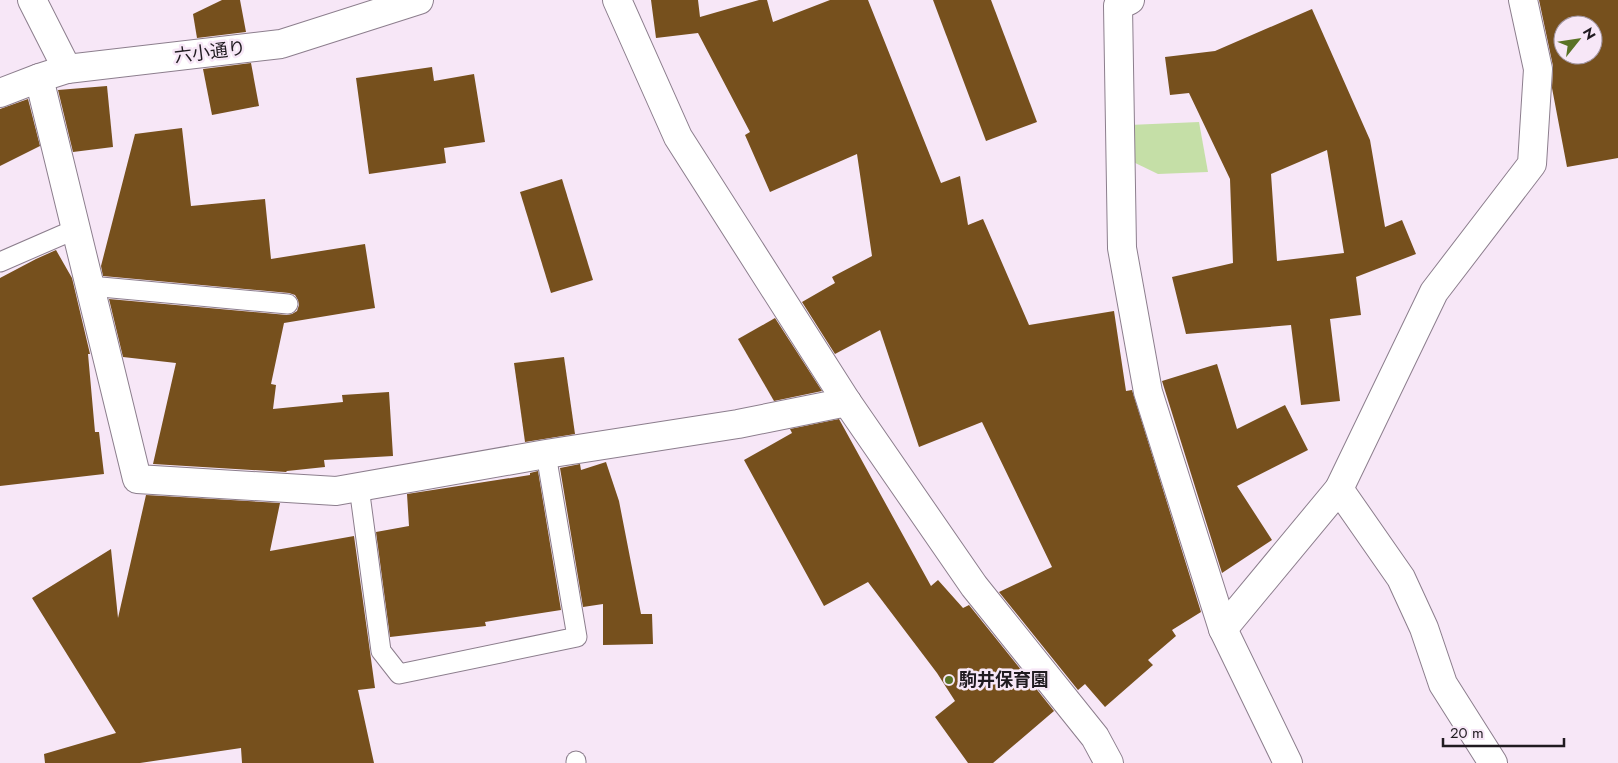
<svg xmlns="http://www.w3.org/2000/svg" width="1618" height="763" font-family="Jost,'Noto Sans JP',sans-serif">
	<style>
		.green { fill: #c5dfa7 }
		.building { fill: #76501d; fill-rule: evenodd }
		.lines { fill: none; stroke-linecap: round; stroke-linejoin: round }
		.lane-casing { stroke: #8c7e8d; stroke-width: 21 }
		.street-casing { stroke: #8c7e8d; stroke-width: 30 }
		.lane { stroke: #fff; stroke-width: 19 }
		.street { stroke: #fff; stroke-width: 28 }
		.poi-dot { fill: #5a7326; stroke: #f7e7f7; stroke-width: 2 }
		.labels { text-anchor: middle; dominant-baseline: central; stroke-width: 5; stroke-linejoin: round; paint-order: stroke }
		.street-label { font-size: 18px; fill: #201b20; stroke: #f7e7f7 }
		.poi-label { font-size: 18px; font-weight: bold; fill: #201b20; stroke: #f7e7f7; text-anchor: start }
	</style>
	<rect width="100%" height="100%" fill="#f7e7f7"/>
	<path class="green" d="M 1199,122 L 1208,172 L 1158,174 L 1127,159 L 1129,125 Z"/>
	<g class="building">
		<path d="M 222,0 L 240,0 L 246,32 L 197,38 L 193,14 Z"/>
		<path d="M 651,0 L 698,0 L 700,17 L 759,0 L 767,0 L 773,22 L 830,0 L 868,0 L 941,183 L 960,176 L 968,225 L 983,219 L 1029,325 L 1114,311 L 1126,391 L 1132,390 L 1201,612 L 1172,630 L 1176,636 L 1148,660 L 1153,665 L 1105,707 L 1085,684 L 1078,690 L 999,592 L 1052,567 L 982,422 L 919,447 L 880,330 L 835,354 L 802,302 L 835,283 L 832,277 L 872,256 L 857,154 L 770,192 L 745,135 L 750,132 L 698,33 L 656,38 Z"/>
		<path d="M 933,0 L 991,0 L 1037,122 L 986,141 Z"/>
		<path d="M 1539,0 L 1618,0 L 1618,158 L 1567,167 L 1552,88 L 1553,66 ZM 1563,25 L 1593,25 L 1593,55 L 1563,55 Z"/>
		<path d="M 1312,9 L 1370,140 L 1385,227 L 1402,220 L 1416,254 L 1356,277 L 1361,315 L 1330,319 L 1340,401 L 1301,405 L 1291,325 L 1186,334 L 1172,277 L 1233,263 L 1230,179 L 1189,93 L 1170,95 L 1165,57 L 1215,51 ZM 1327,150 L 1344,253 L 1277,261 L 1271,174 Z"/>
		<path d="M 251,63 L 259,106 L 212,115 L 203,69 Z"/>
		<path d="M 432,67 L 434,81 L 474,74 L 485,142 L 444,148 L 446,163 L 369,174 L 356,78 Z"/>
		<path d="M 107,86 L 113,147 L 73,152 L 58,90 Z"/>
		<path d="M 28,99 L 40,146 L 0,166 L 0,109 Z"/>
		<path d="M 182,128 L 191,206 L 265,199 L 271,259 L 365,244 L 375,308 L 284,323 L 271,384 L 276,385 L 273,409 L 343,402 L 342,395 L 389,392 L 393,456 L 324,460 L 325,467 L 287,471 L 286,472 L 153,464 L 176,363 L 123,357 L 109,299 L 287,315 L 292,314 L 297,311 L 299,305 L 298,300 L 295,295 L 289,293 L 103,276 L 101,266 L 135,134 Z"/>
		<path d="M 562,179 L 593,280 L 551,293 L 520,192 Z"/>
		<path d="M 56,250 L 72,278 L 90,354 L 88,354 L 95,432 L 99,432 L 104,474 L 0,486 L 0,278 L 36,259 Z"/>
		<path d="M 775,318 L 822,391 L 774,401 L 738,339 Z"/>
		<path d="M 564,357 L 575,434 L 525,442 L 514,363 Z"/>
		<path d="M 1217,364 L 1237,429 L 1285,405 L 1308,450 L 1237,486 L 1272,540 L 1222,573 L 1162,381 Z"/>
		<path d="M 839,419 L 931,586 L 938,580 L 963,608 L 969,605 L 1054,711 L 993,763 L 968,763 L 935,717 L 955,701 L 937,673 L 868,582 L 824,606 L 744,460 L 792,433 L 790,429 Z"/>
		<path d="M 606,462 L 619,501 L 641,614 L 652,614 L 653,644 L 603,645 L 603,604 L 583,607 L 560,468 L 580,464 L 581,470 Z"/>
		<path d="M 538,471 L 561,610 L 485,622 L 486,626 L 390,637 L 376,532 L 409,526 L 407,494 L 530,475 L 530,473 Z"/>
		<path d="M 146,495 L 280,503 L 270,551 L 354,536 L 375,688 L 358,690 L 374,763 L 242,763 L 241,748 L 140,763 L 45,763 L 44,754 L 116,733 L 32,598 L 111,549 L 118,618 Z"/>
	</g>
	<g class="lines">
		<g class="lane-casing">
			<g id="lane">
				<path d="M 0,262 L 76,229"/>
				<path d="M 90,286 L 288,304"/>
				<path d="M 359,487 L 381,651 L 399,674 L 577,637 L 546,454"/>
				<path d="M 576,761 L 576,763"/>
			</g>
		</g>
		<g class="street-casing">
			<g id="street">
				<path d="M 32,0 L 67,69"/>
				<path d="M 617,0 L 678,137 L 847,402 L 974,586 L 1095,737 L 1109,763"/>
				<path d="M 1130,0 L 1118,6 L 1122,248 L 1148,392 L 1223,629 L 1288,763"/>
				<path d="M 39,78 L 137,479 L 336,491 L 546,454 L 738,424 L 847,402"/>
				<path d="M 0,93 L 39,78 L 67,69 L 281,44 L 419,0"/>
				<path d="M 1339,489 L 1401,578 L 1424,628 L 1443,684 L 1493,763"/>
				<path d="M 1223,629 L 1339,489 L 1434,292 L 1532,164 L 1538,69 L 1523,0"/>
			</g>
		</g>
		<use href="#lane" class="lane"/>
		<use href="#street" class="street"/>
	</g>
	<circle class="poi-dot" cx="949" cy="680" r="5"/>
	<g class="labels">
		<g class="street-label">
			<text transform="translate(210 52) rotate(-7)">六小通り</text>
		</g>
		<g class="poi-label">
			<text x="959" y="680">駒井保育園</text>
		</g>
	</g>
	<g transform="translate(1578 40) rotate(60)"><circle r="24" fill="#f7e7f7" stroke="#a195a1"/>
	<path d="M0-4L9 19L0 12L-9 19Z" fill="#5a7326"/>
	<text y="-8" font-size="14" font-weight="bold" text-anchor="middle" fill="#201b20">N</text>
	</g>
	<path d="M1443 738v8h121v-8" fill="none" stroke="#201b20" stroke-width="2.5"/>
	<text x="1450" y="738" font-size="15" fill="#201b20" stroke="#f7e7f7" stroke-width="4" paint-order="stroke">20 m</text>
</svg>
